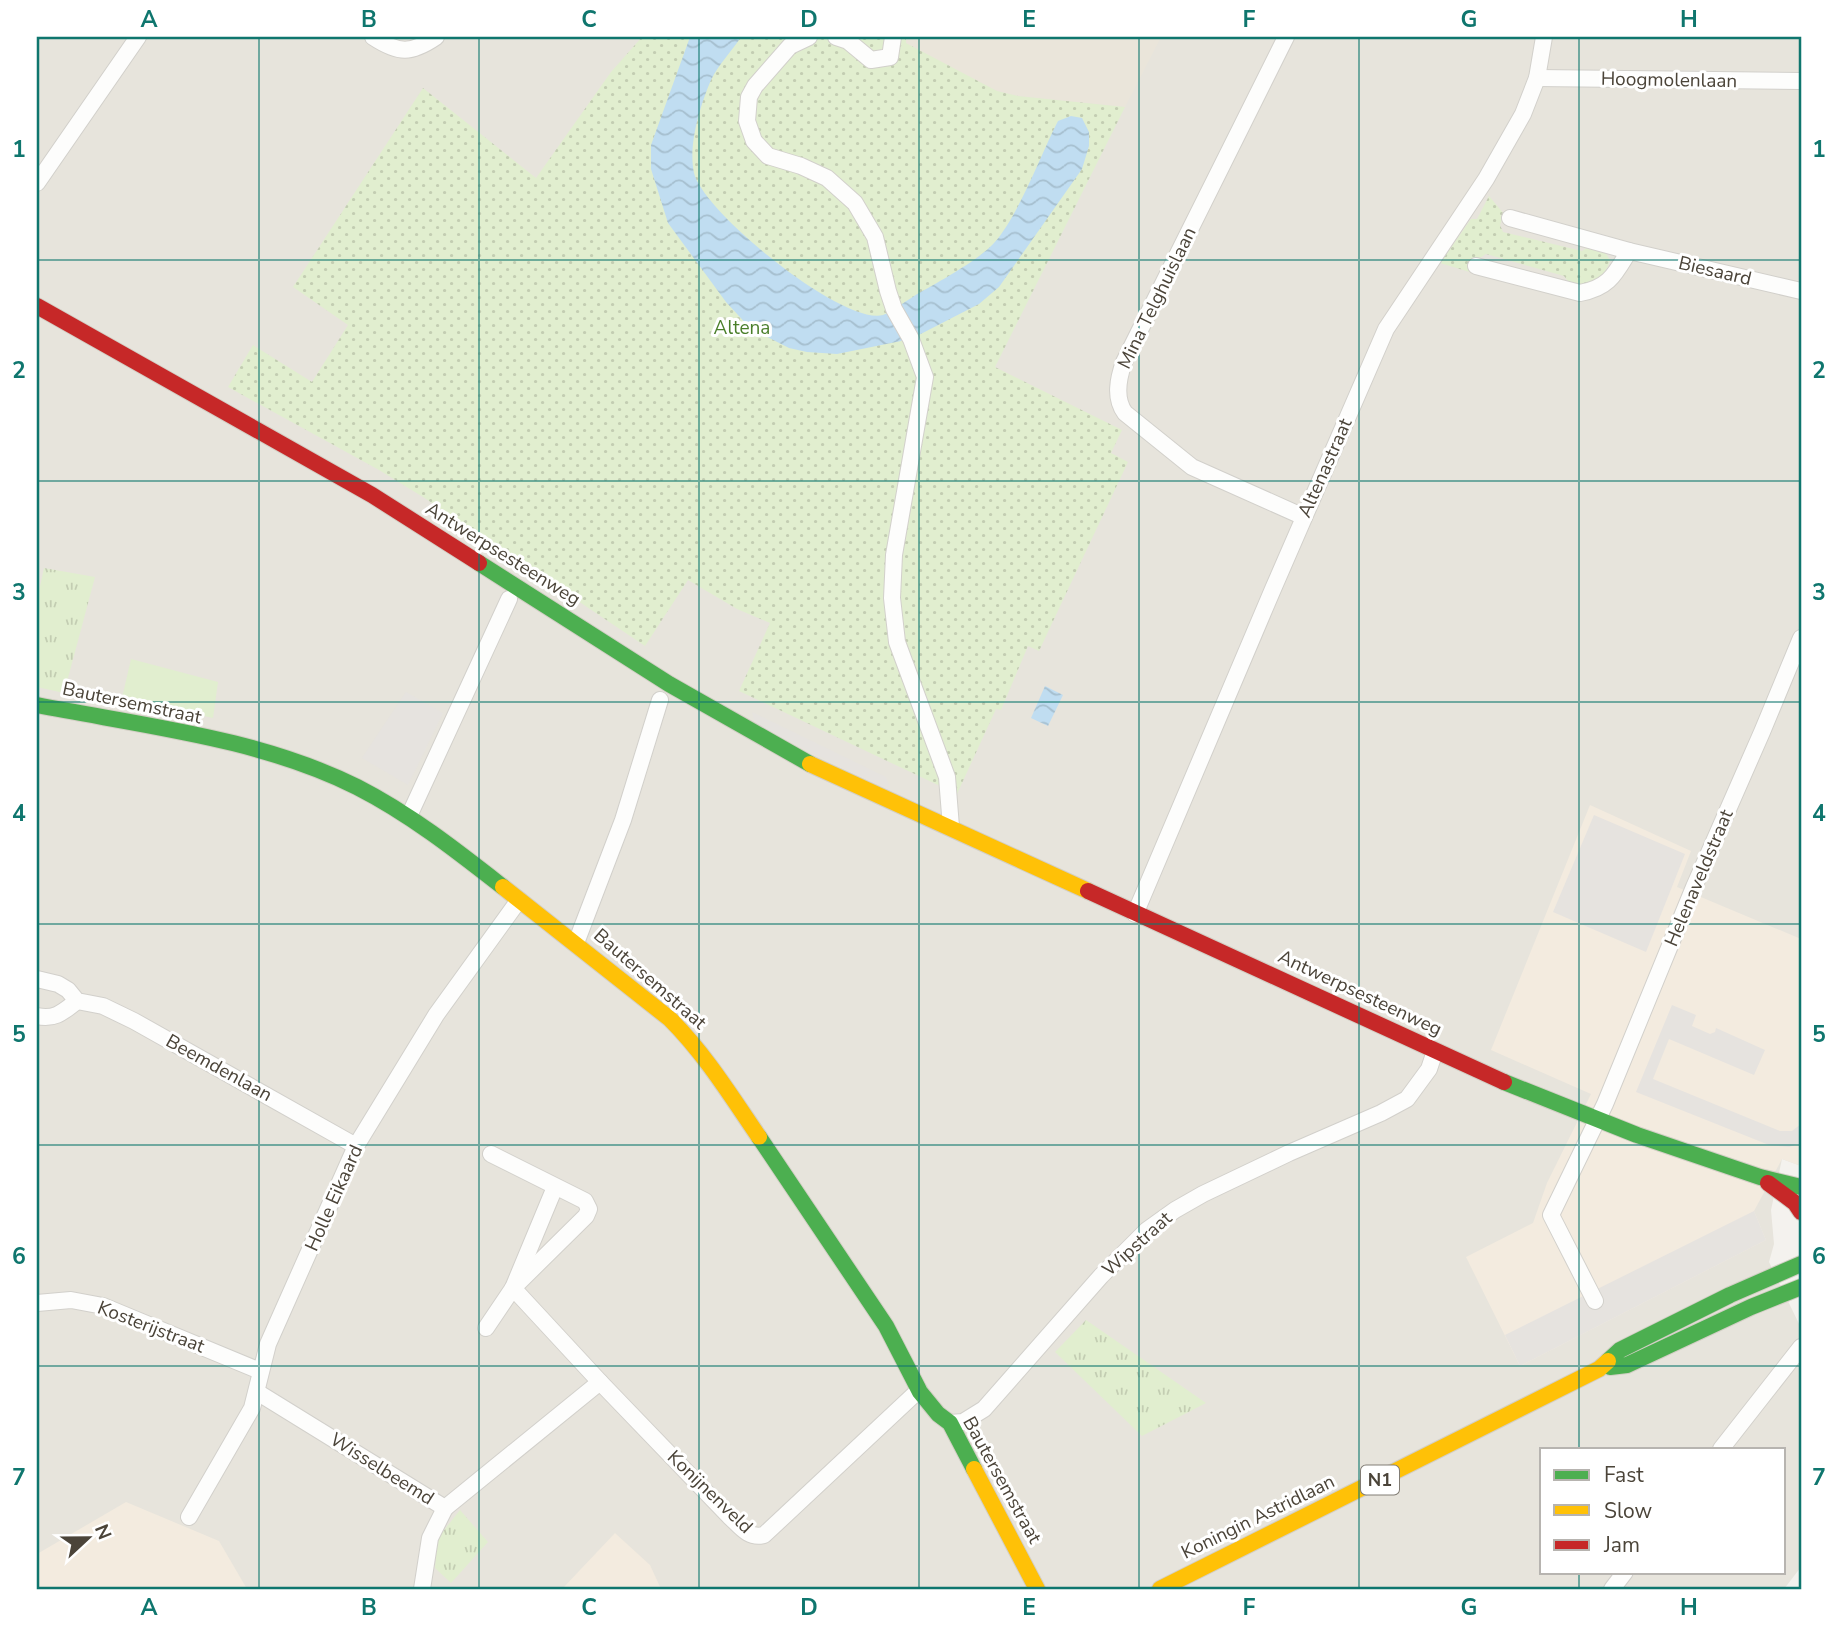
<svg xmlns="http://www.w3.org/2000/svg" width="1838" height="1626" font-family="'Nunito Sans',sans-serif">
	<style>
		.residential { fill: #e7e4dc; fill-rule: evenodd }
		.commercial { fill: #f3ebdf }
		.education { fill: #eae5da }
		.grass { fill: url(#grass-tufts) }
		.park { fill: url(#park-dots) }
		.pitch { fill: #e1eecf }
		.parking { fill: #e6e3df }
		.water { fill: url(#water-waves) }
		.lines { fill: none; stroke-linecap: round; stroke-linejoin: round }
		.street-casing { stroke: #d2d0cb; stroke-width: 18 }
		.fast-casing { stroke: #d3cfc5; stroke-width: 18 }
		.slow-casing { stroke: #d3cfc5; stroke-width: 18 }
		.jam-casing { stroke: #d3cfc5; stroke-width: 18 }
		.street { stroke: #fdfdfc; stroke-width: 16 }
		.fast { stroke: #4caf50; stroke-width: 16 }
		.slow { stroke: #ffc107; stroke-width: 16 }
		.jam { stroke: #c62828; stroke-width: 16 }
		.grid { fill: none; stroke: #0f766e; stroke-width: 2; stroke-opacity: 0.55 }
		.labels { text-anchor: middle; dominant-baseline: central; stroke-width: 6; stroke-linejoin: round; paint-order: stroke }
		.shield { fill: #fff; stroke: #817c74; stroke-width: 2 }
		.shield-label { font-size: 18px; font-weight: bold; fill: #4b4439 }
		.street-label { font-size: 19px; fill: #4b4439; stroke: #fff }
		.park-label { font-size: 19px; fill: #4a7f2a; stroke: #fff }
		.neatline { fill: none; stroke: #0f766e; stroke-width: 2.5 }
		.grid-label { font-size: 23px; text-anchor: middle; font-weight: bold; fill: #0f766e }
	</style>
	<defs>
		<pattern id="grass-tufts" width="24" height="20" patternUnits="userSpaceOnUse" patternTransform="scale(1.75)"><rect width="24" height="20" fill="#e1eecf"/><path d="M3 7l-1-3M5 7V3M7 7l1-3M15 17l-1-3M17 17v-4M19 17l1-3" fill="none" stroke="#c3cdb2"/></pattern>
		<pattern id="park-dots" width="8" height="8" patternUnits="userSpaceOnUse" patternTransform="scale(1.75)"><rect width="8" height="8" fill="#e1eecf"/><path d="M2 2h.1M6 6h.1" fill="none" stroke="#c3cdb2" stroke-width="1.8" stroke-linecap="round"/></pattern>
		<pattern id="water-waves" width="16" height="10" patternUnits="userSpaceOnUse" patternTransform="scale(1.75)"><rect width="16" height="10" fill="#c0ddf1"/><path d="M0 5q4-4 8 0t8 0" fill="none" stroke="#a6bfcf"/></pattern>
	</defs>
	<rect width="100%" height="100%" fill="#f4f2ee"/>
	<path class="residential" d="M 37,37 L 1801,37 L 1801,1166 L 1782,1159 L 1771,1210 L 1774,1244 L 1769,1262 L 1801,1328 L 1801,1567 L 1784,1589 L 37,1589 ZM 1542,1449 L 1784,1449 L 1784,1572 L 1542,1572 Z"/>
	<g class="commercial">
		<path d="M 1590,805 L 1691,851 L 1677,887 L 1801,939 L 1801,1166 L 1782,1159 L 1754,1211 L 1766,1240 L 1520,1366 L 1466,1257 L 1533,1223 L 1547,1183 L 1591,1094 L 1491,1050 Z"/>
		<path d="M 126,1502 L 219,1541 L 247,1589 L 37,1589 L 37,1554 Z"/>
		<path d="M 615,1533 L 650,1565 L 661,1589 L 562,1589 Z"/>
	</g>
	<path class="education" d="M 906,37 L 1161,37 L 1125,107 L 1018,96 L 997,91 L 905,43 Z"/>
	<g class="grass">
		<path d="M 44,568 L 95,577 L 64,693 L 37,687 L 37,600 Z"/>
		<path d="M 1086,1320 L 1206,1403 L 1142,1436 L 1055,1352 Z"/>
		<path d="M 460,1510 L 488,1542 L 451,1583 L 435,1568 L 437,1539 Z"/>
	</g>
	<g class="park">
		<path d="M 642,37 L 906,37 L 906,43 L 997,91 L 1018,96 L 1125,107 L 995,367 L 1122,430 L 1111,453 L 1128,462 L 1039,651 L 1028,646 L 1001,710 L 996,709 L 957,794 L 739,691 L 770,623 L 737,609 L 688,580 L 645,646 L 423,497 L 379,470 L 228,387 L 253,345 L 312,382 L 348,325 L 293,287 L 423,88 L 536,178 L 611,72 Z"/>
		<path d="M 1489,196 L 1504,214 L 1500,225 L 1503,232 L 1582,251 L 1590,246 L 1603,249 L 1610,260 C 1606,278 1588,287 1570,284 L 1564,276 L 1486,254 L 1478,259 L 1473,273 L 1440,263 L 1471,219 L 1477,219 Z"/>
	</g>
	<path class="pitch" d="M 131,659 L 218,682 L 213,718 L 122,698 Z"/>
	<g class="parking">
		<path d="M 406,692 L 443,713 L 408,785 L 362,758 Z"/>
		<path d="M 752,712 L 886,777 L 891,791 L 755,725 Z"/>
		<path d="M 1594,815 L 1685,854 L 1646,952 L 1553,912 Z"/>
		<path d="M 1672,1005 L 1696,1015 L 1692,1026 L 1710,1034 L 1715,1032 L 1716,1028 L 1765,1050 L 1754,1075 L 1669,1039 L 1653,1079 L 1780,1131 L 1792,1131 L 1801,1124 L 1801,1143 L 1789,1147 L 1769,1145 L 1636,1092 Z"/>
		<path d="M 1754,1211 L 1766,1240 L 1520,1366 L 1505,1335 Z"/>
	</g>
	<g class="water">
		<path d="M 690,37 L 741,37 C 732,51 718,65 711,80 C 700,106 688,145 694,173 C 703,212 843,326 883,315 C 892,312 910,298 919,293 C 939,282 980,259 994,243 C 1019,215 1040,156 1058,121 L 1071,116 L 1082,118 L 1089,132 L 1089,146 L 1082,169 L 999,287 L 979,304 L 911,339 L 837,354 L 807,352 L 789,348 L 750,328 L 726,302 L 668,223 L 651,169 L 651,145 Z"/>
		<path d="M 1045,686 L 1063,695 L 1048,726 L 1031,718 Z"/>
	</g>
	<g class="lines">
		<g class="street-casing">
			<g id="street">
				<path d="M 373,37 C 399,54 411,54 436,37"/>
				<path d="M 809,37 L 790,46 L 755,86 L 749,97 L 747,121 L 754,141 L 768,156 L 801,166 L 827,178 L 855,203 L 875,237 L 888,291 L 894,309 L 911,339 L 925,377 L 894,555 L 892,598 L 897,642 L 947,777 L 951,827"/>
				<path d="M 836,37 L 848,41 L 871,60 L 890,57 L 893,37"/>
				<path d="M 1286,37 L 1124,362 C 1118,379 1114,398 1125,413 L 1192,467 L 1304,517"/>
				<path d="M 1537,78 L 1801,81"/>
				<path d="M 37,183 L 138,37"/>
				<path d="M 1510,218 L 1629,251 L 1801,291"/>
				<path d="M 1476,266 L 1580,293 C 1609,288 1615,274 1629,251"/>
				<path d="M 409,816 L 509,599"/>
				<path d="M 1135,914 L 1273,589 L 1386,329 L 1486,179 L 1523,114 L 1537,78 L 1544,37"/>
				<path d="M 576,943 L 623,820 L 660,700"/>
				<path d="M 37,979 L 58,984 L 68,990 L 77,1001 L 103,1006 L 134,1021 L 356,1146"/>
				<path d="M 37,1016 C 55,1020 63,1012 77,1001"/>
				<path d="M 491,1154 L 585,1201 L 589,1209 L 586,1216 L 513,1288"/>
				<path d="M 513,1288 L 600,1382 L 729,1516 C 740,1526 748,1539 764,1535 L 919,1390"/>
				<path d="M 1595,1301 L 1551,1215 L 1605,1104 L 1694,887 L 1762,732 L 1801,638"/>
				<path d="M 37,1303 L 71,1300 L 103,1306 L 260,1371"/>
				<path d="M 486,1328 L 513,1288 L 555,1187"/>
				<path d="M 257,1392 L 445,1508 L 600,1382"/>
				<path d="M 950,1423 L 963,1422 L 984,1409 L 1101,1276 L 1147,1230 L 1175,1210 L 1203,1194 L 1289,1153 L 1381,1113 L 1407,1099 L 1429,1069 L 1435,1051"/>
				<path d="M 1721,1449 L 1801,1347"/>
				<path d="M 189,1517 L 252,1408 L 268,1344 L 356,1146 L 436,1015 L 519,900"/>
				<path d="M 422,1589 L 430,1538 L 445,1508"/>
				<path d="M 1612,1589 L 1625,1572"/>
			</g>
		</g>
		<g class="fast-casing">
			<g id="fast">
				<path d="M 479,563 L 669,684 L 810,764"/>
				<path d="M 37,705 C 144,726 259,738 357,787 C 410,814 457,851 503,887"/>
				<path d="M 1504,1082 L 1637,1135 L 1760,1177 L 1801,1187"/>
				<path d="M 759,1137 L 886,1326 L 920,1392 L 938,1414 L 950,1423 L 974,1469"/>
				<path d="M 1608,1361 L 1620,1350 L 1730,1295 L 1801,1264"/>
				<path d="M 1610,1367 L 1627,1365 L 1751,1307 L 1801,1287"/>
			</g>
		</g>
		<g class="slow-casing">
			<g id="slow">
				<path d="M 810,764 L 1088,891"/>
				<path d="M 503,887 L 670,1019 C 705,1054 731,1096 759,1137"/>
				<path d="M 974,1469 L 1037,1589"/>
				<path d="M 1160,1589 L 1599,1369 L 1608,1361"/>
			</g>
		</g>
		<g class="jam-casing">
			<g id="jam">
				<path d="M 37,306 L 372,495 L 479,563"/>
				<path d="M 1088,891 L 1504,1082"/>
				<path d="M 1768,1183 L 1795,1203 L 1801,1212"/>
			</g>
		</g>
		<use href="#street" class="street"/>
		<use href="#fast" class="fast"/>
		<use href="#slow" class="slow"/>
		<use href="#jam" class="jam"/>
	</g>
	<path class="grid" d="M 259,37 L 259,1589M 479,37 L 479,1589M 699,37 L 699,1589M 919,37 L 919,1589M 1139,37 L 1139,1589M 1359,37 L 1359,1589M 1579,37 L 1579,1449M 37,260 L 1801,260M 37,481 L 1801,481M 37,702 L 1801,702M 37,924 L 1801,924M 37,1145 L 1801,1145M 37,1366 L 1801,1366M 1579,1572 L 1579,1589"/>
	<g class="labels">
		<rect class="shield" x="1361" y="1465.5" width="38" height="29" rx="5"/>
		<g class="shield-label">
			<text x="1380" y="1480">N1</text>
		</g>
		<g class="street-label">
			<text transform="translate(1669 80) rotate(1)">Hoogmolenlaan</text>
			<text transform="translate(1715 271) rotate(13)">Biesaard</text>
			<text transform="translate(1157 298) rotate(-64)">Mina Telghuislaan</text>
			<text transform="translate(1325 468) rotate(-66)">Altenastraat</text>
			<text transform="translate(503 554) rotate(32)">Antwerpsesteenweg</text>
			<text transform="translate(132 703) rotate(12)">Bautersemstraat</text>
			<text transform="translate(1699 878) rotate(-67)">Helenaveldstraat</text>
			<text transform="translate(650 979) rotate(41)">Bautersemstraat</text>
			<text transform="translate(1360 993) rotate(25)">Antwerpsesteenweg</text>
			<text transform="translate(219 1068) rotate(29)">Beemdenlaan</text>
			<text transform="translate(334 1198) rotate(-66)">Holle Eikaard</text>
			<text transform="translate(1137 1244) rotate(-42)">Wipstraat</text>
			<text transform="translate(151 1327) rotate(21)">Kosterijstraat</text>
			<text transform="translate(382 1469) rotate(32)">Wisselbeemd</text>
			<text transform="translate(1002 1480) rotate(61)">Bautersemstraat</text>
			<text transform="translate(710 1492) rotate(44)">Konijnenveld</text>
			<text transform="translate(1258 1517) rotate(-26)">Koningin Astridlaan</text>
		</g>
		<g class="park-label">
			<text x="742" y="328">Altena</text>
		</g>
	</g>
	<rect width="1838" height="1626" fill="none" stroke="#ffffff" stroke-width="77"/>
	<rect x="1540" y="1448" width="245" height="126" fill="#ffffff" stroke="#b7b4b0" stroke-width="2"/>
	<rect x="1554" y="1470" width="35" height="10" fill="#4caf50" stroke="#b7b4b0" stroke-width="2"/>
	<text x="1604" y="1482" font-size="21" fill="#4b4439">Fast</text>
	<rect x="1554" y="1505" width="35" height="10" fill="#ffc107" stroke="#b7b4b0" stroke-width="2"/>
	<text x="1604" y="1518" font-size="21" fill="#4b4439">Slow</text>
	<rect x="1554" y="1540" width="35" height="10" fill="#c62828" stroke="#b7b4b0" stroke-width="2"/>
	<text x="1604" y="1552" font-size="21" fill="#4b4439">Jam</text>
	<g transform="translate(88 1538) rotate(68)" stroke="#ffffff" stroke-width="5" paint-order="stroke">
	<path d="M0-5L12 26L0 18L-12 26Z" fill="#4b4439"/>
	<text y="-10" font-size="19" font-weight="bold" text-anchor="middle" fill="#4b4439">N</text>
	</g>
	<rect x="38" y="38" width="1762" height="1550" class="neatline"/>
	<g class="grid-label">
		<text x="149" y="27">A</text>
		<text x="369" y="27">B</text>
		<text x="589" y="27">C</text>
		<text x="809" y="27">D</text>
		<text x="1029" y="27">E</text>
		<text x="1249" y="27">F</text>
		<text x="1469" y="27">G</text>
		<text x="1689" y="27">H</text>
		<text x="19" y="157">1</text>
		<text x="1819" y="157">1</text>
		<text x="19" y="378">2</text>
		<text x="1819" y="378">2</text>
		<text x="19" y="600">3</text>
		<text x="1819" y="600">3</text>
		<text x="19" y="821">4</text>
		<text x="1819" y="821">4</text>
		<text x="19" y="1042">5</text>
		<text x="1819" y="1042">5</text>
		<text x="19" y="1264">6</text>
		<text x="1819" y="1264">6</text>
		<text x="19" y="1485">7</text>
		<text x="1819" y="1485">7</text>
		<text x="149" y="1615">A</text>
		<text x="369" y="1615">B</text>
		<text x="589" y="1615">C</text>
		<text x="809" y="1615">D</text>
		<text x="1029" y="1615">E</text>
		<text x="1249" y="1615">F</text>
		<text x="1469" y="1615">G</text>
		<text x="1689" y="1615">H</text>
	</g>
</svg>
